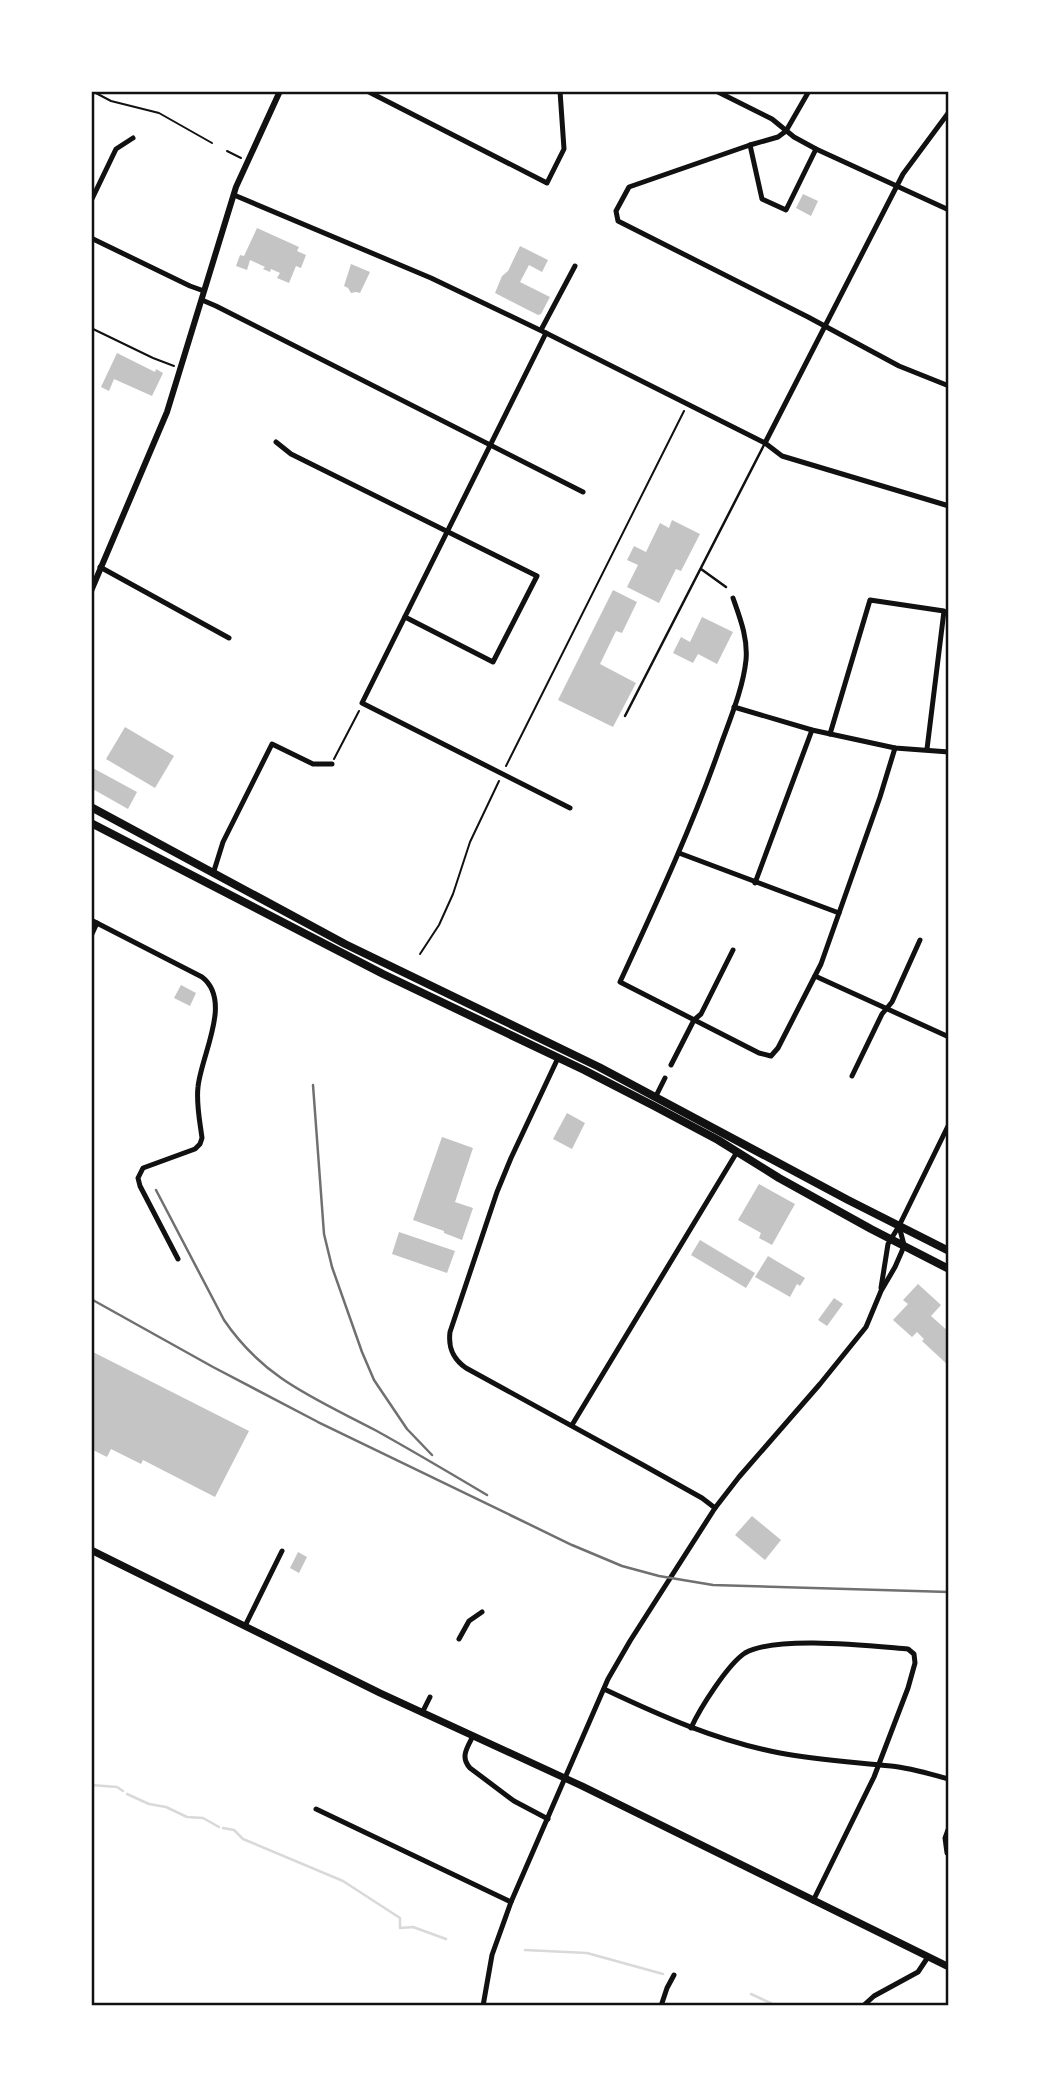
<svg xmlns="http://www.w3.org/2000/svg" width="1040" height="2097" font-family="'Playfair Display',serif">
	<style>
		.lines { fill: none; stroke-linecap: round; stroke-linejoin: round }
		.stream { stroke: #d9d9d9; stroke-width: 2.5 }
		.building { fill: #c4c4c4 }
		.path { stroke: #111; stroke-width: 2 }
		.service { stroke: #111; stroke-width: 2.5 }
		.minor { stroke: #111; stroke-width: 5 }
		.tertiary { stroke: #111; stroke-width: 6 }
		.secondary { stroke: #111; stroke-width: 7 }
		.primary { stroke: #111; stroke-width: 8 }
		.rail { stroke: #707070; stroke-width: 2.5 }
		.neatline { fill: none; stroke: #111; stroke-width: 2.5 }
	</style>
	<rect width="100%" height="100%" fill="#fff"/>
	<g class="lines">
		<g class="stream">
			<path d="M 91,1785 L 117,1787 L 123,1791"/>
			<path d="M 127,1794 L 149,1804 L 166,1807 L 187,1817 L 203,1818 L 219,1827"/>
			<path d="M 223,1828 L 234,1830 L 243,1839 L 343,1881 L 400,1918 L 400,1928 L 413,1927 L 446,1939"/>
			<path d="M 525,1950 L 587,1953 L 663,1974"/>
			<path d="M 751,1994 L 777,2006"/>
		</g>
	</g>
	<g class="building">
		<path d="M 803,194 L 818,201 L 811,216 L 796,208 Z"/>
		<path d="M 257,228 L 299,247 L 297,251 L 306,255 L 301,268 L 296,266 L 289,283 L 277,278 L 280,273 L 271,269 L 270,272 L 263,269 L 265,267 L 250,260 L 247,270 L 236,266 L 240,255 L 244,256 Z"/>
		<path d="M 520,246 L 548,260 L 542,272 L 529,265 L 520,282 L 550,297 L 541,314 L 538,315 L 495,293 L 502,276 L 508,271 Z"/>
		<path d="M 351,264 L 370,272 L 360,293 L 356,292 L 351,293 L 348,288 L 344,286 Z"/>
		<path d="M 117,353 L 155,372 L 156,369 L 163,373 L 152,396 L 114,379 L 109,391 L 101,387 Z"/>
		<path d="M 672,520 L 700,534 L 681,571 L 676,569 L 659,603 L 627,587 L 638,565 L 627,560 L 634,546 L 646,552 L 660,523 L 669,528 Z"/>
		<path d="M 613,590 L 637,602 L 622,633 L 616,631 L 600,664 L 636,683 L 613,727 L 558,700 Z"/>
		<path d="M 702,617 L 733,632 L 717,664 L 698,654 L 693,663 L 673,653 L 681,637 L 690,642 Z"/>
		<path d="M 125,727 L 174,756 L 155,788 L 106,759 Z"/>
		<path d="M 91,767 L 137,792 L 128,809 L 91,788 Z"/>
		<path d="M 181,985 L 196,993 L 190,1006 L 174,998 Z"/>
		<path d="M 567,1113 L 585,1123 L 572,1149 L 553,1139 Z"/>
		<path d="M 442,1137 L 473,1148 L 455,1202 L 473,1208 L 462,1240 L 444,1233 L 444,1231 L 413,1220 Z"/>
		<path d="M 759,1184 L 795,1204 L 772,1245 L 759,1238 L 761,1233 L 738,1220 Z"/>
		<path d="M 399,1232 L 455,1251 L 447,1273 L 392,1254 Z"/>
		<path d="M 700,1240 L 755,1273 L 746,1288 L 691,1255 Z"/>
		<path d="M 768,1256 L 805,1278 L 800,1286 L 797,1284 L 790,1297 L 755,1277 Z"/>
		<path d="M 918,1284 L 941,1305 L 931,1316 L 949,1332 L 949,1366 L 922,1341 L 924,1339 L 917,1332 L 912,1337 L 893,1320 L 908,1304 L 903,1300 Z"/>
		<path d="M 834,1298 L 843,1304 L 827,1326 L 818,1320 Z"/>
		<path d="M 91,1351 L 249,1431 L 215,1497 L 143,1460 L 141,1464 L 111,1449 L 107,1457 L 91,1449 Z"/>
		<path d="M 752,1516 L 781,1540 L 765,1560 L 735,1535 Z"/>
		<path d="M 298,1552 L 307,1557 L 299,1573 L 290,1568 Z"/>
	</g>
	<g class="lines">
		<g class="path">
			<path d="M 92,91 L 111,101 L 159,113 L 212,143"/>
			<path d="M 227,151 L 241,158"/>
			<path d="M 91,328 L 153,358 L 174,366"/>
			<path d="M 334,759 L 359,711"/>
			<path d="M 506,766 L 684,411"/>
			<path d="M 420,954 L 439,925 L 453,894 L 470,842 L 499,781"/>
		</g>
		<g class="service">
			<path d="M 701,569 L 726,587"/>
			<path d="M 625,716 L 765,443"/>
		</g>
		<g class="minor">
			<path d="M 367,91 L 547,183 L 564,149 L 560,91"/>
			<path d="M 716,91 L 772,119 L 794,137 L 816,149 L 949,210"/>
			<path d="M 809,91 L 786,131 L 778,137 L 750,145 L 629,187 L 616,211 L 618,221 L 808,317 L 899,366 L 949,386"/>
			<path d="M 750,145 L 762,199 L 786,210 L 816,149"/>
			<path d="M 234,195 L 431,278 L 546,333 L 765,443 L 782,456 L 949,506"/>
			<path d="M 91,201 L 116,149 L 133,138"/>
			<path d="M 91,238 L 190,286 L 204,291"/>
			<path d="M 202,300 L 216,306 L 583,492"/>
			<path d="M 541,330 L 575,266"/>
			<path d="M 546,333 L 362,703 L 570,808"/>
			<path d="M 276,442 L 291,454 L 537,576 L 493,662 L 405,617"/>
			<path d="M 765,443 L 903,174 L 949,112"/>
			<path d="M 100,567 L 229,638"/>
			<path d="M 733,598 C 740,618 748,638 746,660 C 743,689 730,719 720,747 C 692,827 656,904 620,982 L 759,1053 L 771,1056 L 778,1048 L 821,964 L 880,797 L 895,748"/>
			<path d="M 734,707 L 812,730 L 895,748 L 949,752"/>
			<path d="M 830,734 L 870,600 L 944,611 L 927,749"/>
			<path d="M 679,853 L 839,913"/>
			<path d="M 213,874 L 223,842 L 272,744 L 313,764 L 332,764"/>
			<path d="M 755,883 L 812,730"/>
			<path d="M 91,920 L 202,977 C 233,1001 201,1055 198,1087 C 196,1104 200,1122 202,1138 L 200,1144 L 195,1149 L 143,1168 L 138,1178 L 140,1186 L 178,1259"/>
			<path d="M 91,936 L 97,923"/>
			<path d="M 815,976 L 949,1037"/>
			<path d="M 558,1058 L 511,1158 L 497,1192 L 450,1332 C 448,1348 453,1359 466,1368 L 643,1465 L 702,1498 L 715,1508"/>
			<path d="M 671,1065 L 694,1020 L 701,1014 L 733,950"/>
			<path d="M 852,1076 L 882,1014 L 892,1002 L 920,940"/>
			<path d="M 656,1096 L 665,1078"/>
			<path d="M 881,1288 L 888,1244 L 899,1226 L 949,1124"/>
			<path d="M 572,1425 L 737,1152"/>
			<path d="M 245,1626 L 282,1551"/>
			<path d="M 459,1639 L 469,1621 L 482,1612"/>
			<path d="M 604,1689 C 661,1716 717,1741 780,1753 C 817,1760 854,1762 891,1766 C 911,1768 930,1774 949,1779"/>
			<path d="M 422,1713 L 430,1697"/>
			<path d="M 691,1728 C 700,1708 728,1664 745,1653 C 776,1635 871,1646 908,1649 L 914,1654 L 915,1663 L 908,1688 L 874,1777 L 813,1901"/>
			<path d="M 473,1736 C 467,1748 460,1757 470,1768 L 514,1801 L 548,1819"/>
			<path d="M 316,1809 L 511,1902"/>
			<path d="M 947,1853 L 945,1838 L 949,1827"/>
			<path d="M 483,2006 L 492,1955 L 511,1902 L 608,1679 L 630,1641 L 715,1508 L 739,1477 L 820,1384 L 866,1327 L 881,1291 L 895,1267 L 902,1251 L 904,1245 L 899,1226"/>
			<path d="M 661,2006 L 667,1988 L 674,1975"/>
			<path d="M 863,2006 L 874,1996 L 918,1972 L 928,1957"/>
		</g>
		<path class="tertiary" d="M 91,591 L 167,412 L 236,187 L 280,91"/>
		<path class="secondary" d="M 91,1550 L 380,1693 L 582,1786 L 949,1967"/>
		<g class="primary">
			<path d="M 91,807 L 345,944 L 599,1067 L 848,1200 L 949,1251"/>
			<path d="M 91,823 L 383,974 L 584,1070 L 654,1106 L 718,1140 L 779,1178 L 871,1229 L 949,1269"/>
		</g>
		<g class="rail">
			<path d="M 313,1085 L 324,1234 L 332,1267 L 362,1352 L 374,1380 L 407,1429 L 432,1455"/>
			<path d="M 156,1190 L 224,1320 C 264,1379 314,1398 375,1430 C 413,1451 450,1473 487,1495"/>
			<path d="M 91,1299 L 213,1367 L 318,1422 L 572,1545 L 622,1566 L 659,1576 L 713,1585 L 949,1592"/>
		</g>
	</g>
	<rect width="1040" height="2097" fill="none" stroke="#ffffff" stroke-width="186"/>
	<rect x="93" y="93" width="854" height="1911" class="neatline"/>
</svg>
